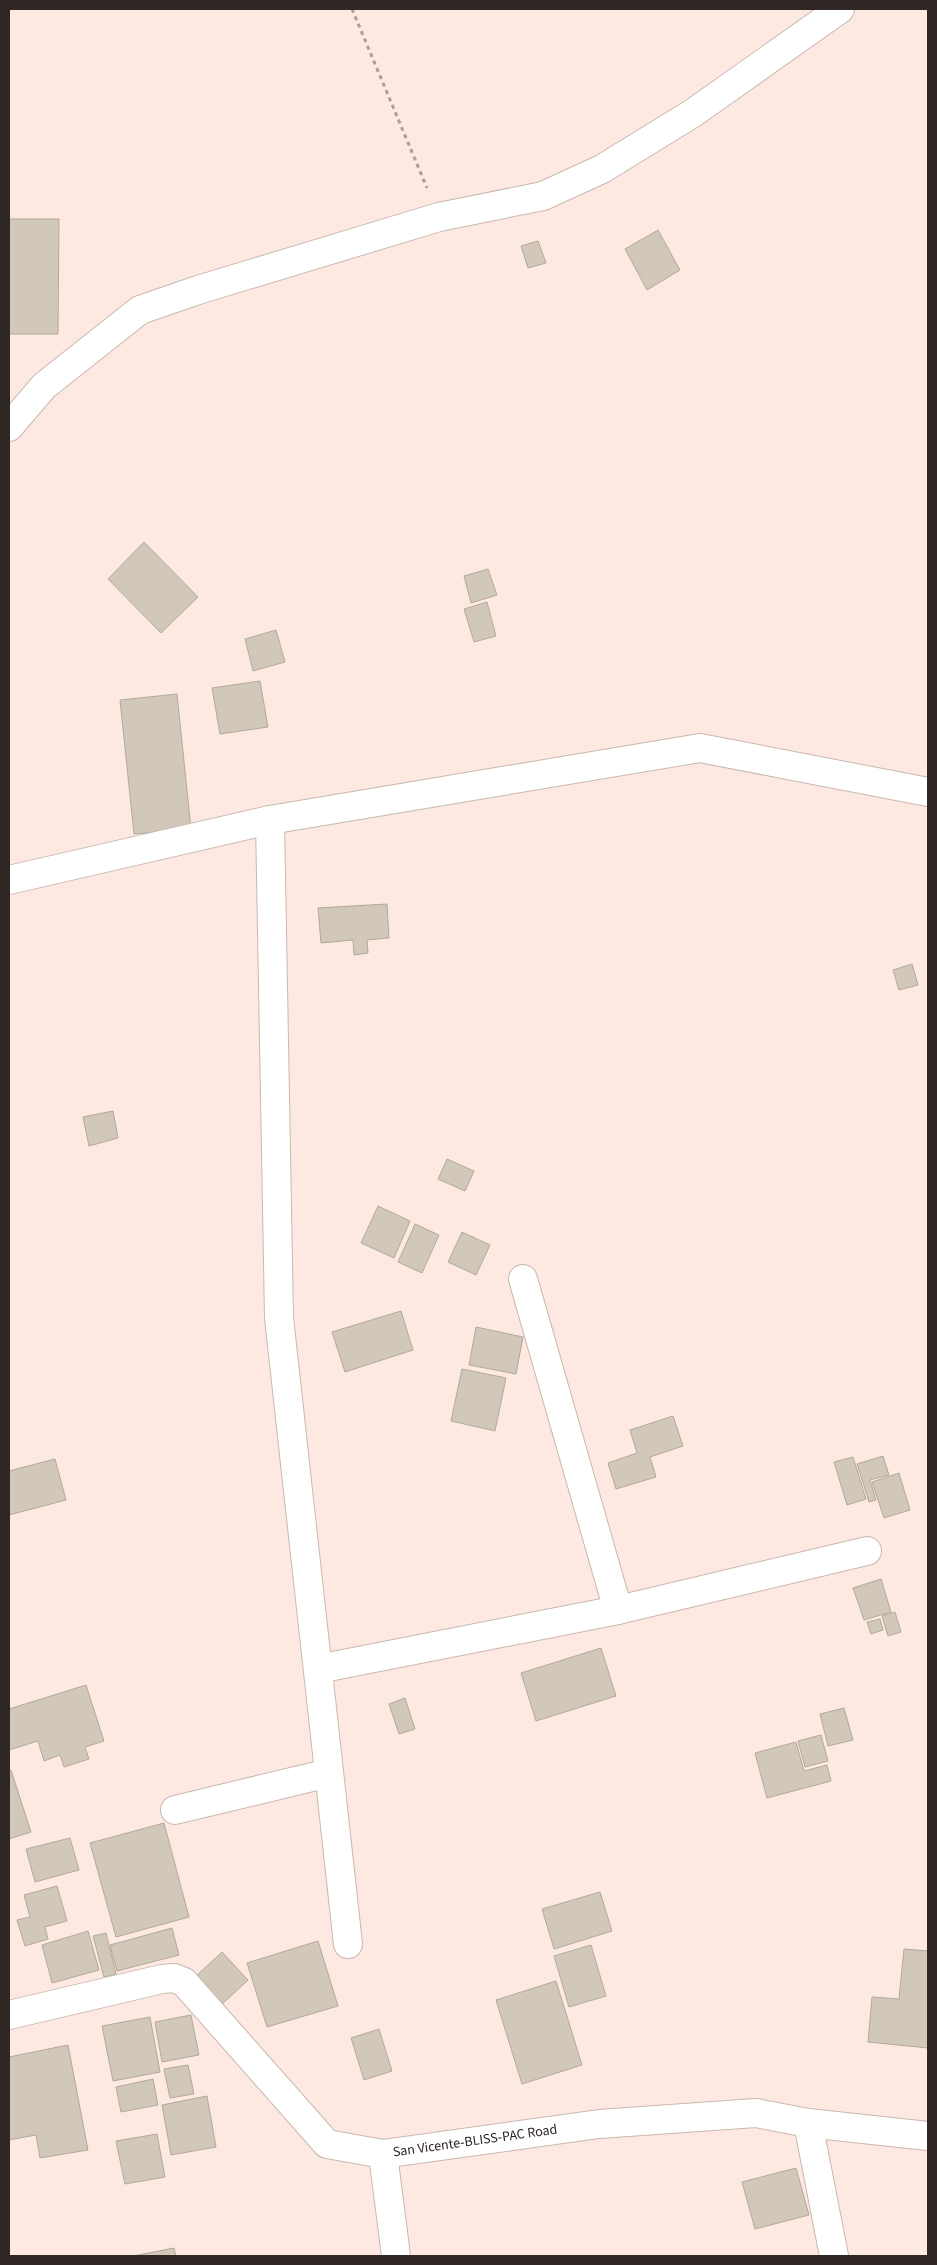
<svg xmlns="http://www.w3.org/2000/svg" width="937" height="2265" font-family="'Source Sans 3',sans-serif">
	<style>
		.building { fill: #d2c8b9; stroke: #b3a99a }
		.lines { fill: none; stroke-linecap: round; stroke-linejoin: round }
		.minor-casing { stroke: #cab8af; stroke-width: 30 }
		.path { stroke: #ad9e98; stroke-width: 3; stroke-dasharray: 4 4; stroke-linecap: butt }
		.minor { stroke: #fff; stroke-width: 28 }
		.labels { text-anchor: middle; dominant-baseline: central; stroke-width: 4; stroke-linejoin: round; paint-order: stroke }
		.street-label { font-size: 14px; fill: #2e2724; stroke: #fff }
	</style>
	<rect width="100%" height="100%" fill="#fde9e1"/>
	<g class="building">
		<path d="M 9,219 L 59,219 L 58,334 L 9,334 Z"/>
		<path d="M 658,230 L 680,270 L 647,290 L 625,249 Z"/>
		<path d="M 538,241 L 546,263 L 528,268 L 521,246 Z"/>
		<path d="M 144,542 L 198,597 L 161,633 L 108,579 Z"/>
		<path d="M 488,569 L 497,595 L 471,603 L 464,576 Z"/>
		<path d="M 487,602 L 496,636 L 474,642 L 464,609 Z"/>
		<path d="M 276,630 L 285,662 L 253,671 L 245,639 Z"/>
		<path d="M 260,681 L 268,727 L 220,734 L 212,688 Z"/>
		<path d="M 177,694 L 191,829 L 134,834 L 120,700 Z"/>
		<path d="M 387,904 L 389,938 L 367,940 L 368,953 L 354,955 L 353,940 L 321,943 L 318,908 Z"/>
		<path d="M 912,964 L 918,985 L 899,990 L 893,970 Z"/>
		<path d="M 113,1111 L 118,1138 L 89,1146 L 83,1117 Z"/>
		<path d="M 447,1159 L 474,1171 L 465,1191 L 438,1179 Z"/>
		<path d="M 378,1206 L 410,1221 L 394,1258 L 361,1243 Z"/>
		<path d="M 415,1224 L 439,1235 L 422,1273 L 398,1262 Z"/>
		<path d="M 462,1232 L 490,1245 L 476,1275 L 448,1262 Z"/>
		<path d="M 401,1311 L 413,1350 L 345,1372 L 332,1332 Z"/>
		<path d="M 476,1327 L 523,1337 L 516,1374 L 469,1365 Z"/>
		<path d="M 462,1369 L 506,1378 L 495,1431 L 451,1421 Z"/>
		<path d="M 673,1416 L 683,1446 L 650,1457 L 656,1477 L 616,1489 L 608,1463 L 637,1453 L 630,1430 Z"/>
		<path d="M 883,1456 L 889,1475 L 870,1480 L 876,1500 L 869,1502 L 857,1464 Z"/>
		<path d="M 853,1457 L 866,1499 L 847,1505 L 834,1462 Z"/>
		<path d="M 55,1459 L 66,1500 L 9,1515 L 9,1471 Z"/>
		<path d="M 899,1473 L 910,1510 L 884,1518 L 872,1482 Z"/>
		<path d="M 881,1579 L 891,1612 L 864,1620 L 853,1588 Z"/>
		<path d="M 895,1612 L 901,1632 L 888,1636 L 882,1616 Z"/>
		<path d="M 880,1619 L 883,1630 L 871,1634 L 867,1622 Z"/>
		<path d="M 601,1648 L 616,1696 L 536,1721 L 521,1673 Z"/>
		<path d="M 86,1685 L 104,1741 L 85,1747 L 89,1759 L 64,1767 L 60,1755 L 44,1761 L 38,1741 L 9,1750 L 9,1709 Z"/>
		<path d="M 405,1698 L 415,1729 L 399,1734 L 389,1704 Z"/>
		<path d="M 844,1708 L 853,1740 L 828,1746 L 820,1714 Z"/>
		<path d="M 821,1735 L 828,1761 L 805,1767 L 798,1741 Z"/>
		<path d="M 796,1742 L 804,1771 L 827,1765 L 831,1781 L 767,1798 L 755,1753 Z"/>
		<path d="M 11,1770 L 31,1832 L 9,1839 L 9,1771 Z"/>
		<path d="M 164,1823 L 189,1917 L 116,1937 L 90,1843 Z"/>
		<path d="M 70,1838 L 79,1870 L 35,1882 L 26,1849 Z"/>
		<path d="M 57,1886 L 67,1921 L 45,1927 L 48,1939 L 25,1946 L 17,1920 L 30,1917 L 24,1895 Z"/>
		<path d="M 600,1892 L 612,1931 L 554,1949 L 542,1909 Z"/>
		<path d="M 172,1928 L 179,1955 L 117,1971 L 110,1945 Z"/>
		<path d="M 88,1931 L 99,1970 L 52,1983 L 42,1945 Z"/>
		<path d="M 106,1933 L 116,1974 L 104,1977 L 93,1936 Z"/>
		<path d="M 318,1941 L 338,2006 L 267,2027 L 247,1963 Z"/>
		<path d="M 591,1945 L 606,1996 L 569,2007 L 554,1956 Z"/>
		<path d="M 904,1949 L 928,1951 L 928,2048 L 868,2042 L 872,1997 L 899,1999 Z"/>
		<path d="M 222,1952 L 248,1980 L 220,2006 L 194,1978 Z"/>
		<path d="M 556,1981 L 582,2065 L 522,2084 L 496,2000 Z"/>
		<path d="M 191,2015 L 199,2055 L 162,2062 L 155,2022 Z"/>
		<path d="M 150,2017 L 160,2072 L 113,2081 L 102,2026 Z"/>
		<path d="M 379,2029 L 392,2071 L 364,2080 L 351,2038 Z"/>
		<path d="M 68,2045 L 88,2150 L 40,2158 L 36,2135 L 9,2140 L 9,2057 Z"/>
		<path d="M 188,2065 L 194,2094 L 170,2098 L 164,2069 Z"/>
		<path d="M 153,2079 L 158,2105 L 121,2112 L 116,2087 Z"/>
		<path d="M 207,2096 L 216,2147 L 171,2155 L 162,2105 Z"/>
		<path d="M 157,2134 L 165,2177 L 125,2184 L 116,2141 Z"/>
		<path d="M 796,2168 L 809,2215 L 755,2229 L 742,2182 Z"/>
		<path d="M 174,2248 L 176,2256 L 133,2256 Z"/>
	</g>
	<g class="lines">
		<g class="minor-casing">
			<g id="minor">
				<path d="M 9,427 L 44,386 L 140,310 L 198,290 L 439,217 L 543,196 L 602,169 L 693,113 L 840,9"/>
				<path d="M 270,820 L 279,1318 L 348,1944"/>
				<path d="M 9,880 L 270,820 L 700,748 L 928,792"/>
				<path d="M 523,1279 L 618,1610"/>
				<path d="M 318,1669 L 618,1610 L 867,1551"/>
				<path d="M 175,1810 L 329,1773"/>
				<path d="M 9,2015 L 162,1979 L 174,1978 L 184,1982 L 327,2144 L 383,2154 L 599,2124 L 756,2113 L 808,2123 L 928,2136"/>
				<path d="M 808,2123 L 834,2256"/>
				<path d="M 383,2154 L 396,2256"/>
			</g>
		</g>
		<path class="path" d="M 352,9 L 427,188"/>
		<use href="#minor" class="minor"/>
	</g>
	<g class="labels">
		<g class="street-label">
			<text transform="translate(475 2141) rotate(-8)">San Vicente-BLISS-PAC Road</text>
		</g>
	</g>
	<rect width="937" height="2265" fill="none" stroke="#2e2724" stroke-width="20"/>
</svg>
